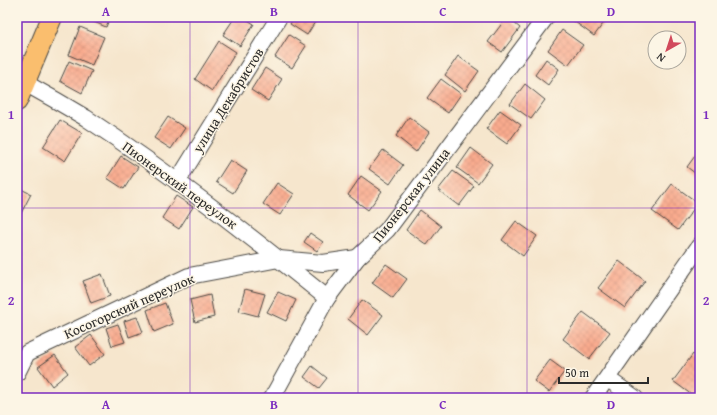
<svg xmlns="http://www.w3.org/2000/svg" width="717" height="415" font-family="'Gentium Book Plus',serif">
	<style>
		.building { fill: url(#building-cross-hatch) }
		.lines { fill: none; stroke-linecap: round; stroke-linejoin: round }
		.minor-casing { stroke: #494743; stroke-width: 18 }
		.major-casing { stroke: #494743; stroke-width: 22 }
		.minor { stroke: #fff; stroke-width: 16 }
		.major { stroke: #fabe6e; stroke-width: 20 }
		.grid { fill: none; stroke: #7b2cbf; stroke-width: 1; stroke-opacity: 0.55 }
		.labels { text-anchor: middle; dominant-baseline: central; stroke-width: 3; stroke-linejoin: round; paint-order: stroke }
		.street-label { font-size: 14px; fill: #2b2b2b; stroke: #fcf5e5 }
		.neatline { fill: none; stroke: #7b2cbf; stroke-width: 1.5 }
		.grid-label { font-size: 13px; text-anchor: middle; font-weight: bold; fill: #7b2cbf }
	</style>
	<defs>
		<pattern id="building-cross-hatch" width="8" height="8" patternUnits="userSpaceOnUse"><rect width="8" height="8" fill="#f9ab8e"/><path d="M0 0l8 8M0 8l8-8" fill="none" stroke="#d6937b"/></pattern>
	</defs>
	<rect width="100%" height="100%" fill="#fcf5e5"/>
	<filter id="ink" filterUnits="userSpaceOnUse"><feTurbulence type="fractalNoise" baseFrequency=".025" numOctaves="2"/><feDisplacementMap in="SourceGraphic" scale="8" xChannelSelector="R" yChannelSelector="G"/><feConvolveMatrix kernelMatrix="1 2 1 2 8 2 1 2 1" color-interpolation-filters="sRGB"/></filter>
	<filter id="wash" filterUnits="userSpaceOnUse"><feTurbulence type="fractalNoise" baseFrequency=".012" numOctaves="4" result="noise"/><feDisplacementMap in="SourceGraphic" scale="16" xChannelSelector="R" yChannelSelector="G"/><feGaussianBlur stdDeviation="0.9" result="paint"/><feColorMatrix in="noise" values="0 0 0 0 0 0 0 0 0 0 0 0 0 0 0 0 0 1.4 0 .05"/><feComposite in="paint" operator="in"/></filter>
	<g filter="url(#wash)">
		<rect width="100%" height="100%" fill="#f6e6cd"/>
		<g id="blocks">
			<g class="building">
				<path d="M 82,17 L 110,17 L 106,27 Z"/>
				<path d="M 235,17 L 243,17 L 254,24 L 240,46 L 223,35 Z"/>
				<path d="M 294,17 L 318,17 L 307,35 L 290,24 Z"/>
				<path d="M 507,17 L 520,28 L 502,52 L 488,42 Z"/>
				<path d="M 573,17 L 608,17 L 594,36 L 571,19 Z"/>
				<path d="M 80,27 L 104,37 L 92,65 L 69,55 Z"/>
				<path d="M 562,30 L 583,45 L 568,65 L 548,50 Z"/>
				<path d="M 289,35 L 306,46 L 292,68 L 275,57 Z"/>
				<path d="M 219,41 L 236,52 L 212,91 L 195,79 Z"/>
				<path d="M 458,56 L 479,71 L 465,91 L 445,75 Z"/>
				<path d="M 546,59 L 559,69 L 548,85 L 535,75 Z"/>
				<path d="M 69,61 L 92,71 L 82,93 L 60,81 Z"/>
				<path d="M 265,68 L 282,79 L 268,101 L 251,90 Z"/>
				<path d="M 441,79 L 461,94 L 448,113 L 427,98 Z"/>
				<path d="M 525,84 L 545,100 L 531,119 L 510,104 Z"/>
				<path d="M 500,110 L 521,125 L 507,144 L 486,129 Z"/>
				<path d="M 168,117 L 185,128 L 171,149 L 154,138 Z"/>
				<path d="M 409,117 L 429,132 L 416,152 L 396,136 Z"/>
				<path d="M 60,120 L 82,133 L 65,161 L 43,147 Z"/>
				<path d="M 471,148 L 492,164 L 478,183 L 457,168 Z"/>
				<path d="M 700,149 L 700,177 L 687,167 Z"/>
				<path d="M 383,150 L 403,165 L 390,184 L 369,169 Z"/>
				<path d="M 121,156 L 138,167 L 124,189 L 107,178 Z"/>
				<path d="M 230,160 L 247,171 L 233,193 L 216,182 Z"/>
				<path d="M 453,171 L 474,186 L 459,206 L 438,190 Z"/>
				<path d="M 361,176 L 382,191 L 368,210 L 348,195 Z"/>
				<path d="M 277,183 L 294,194 L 280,215 L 263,204 Z"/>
				<path d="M 672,184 L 698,203 L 678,230 L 652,211 Z"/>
				<path d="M 17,187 L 31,194 L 17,221 Z"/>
				<path d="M 176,196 L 193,207 L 179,229 L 162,218 Z"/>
				<path d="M 420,210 L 441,226 L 427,245 L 406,230 Z"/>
				<path d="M 516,221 L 537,236 L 523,256 L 502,240 Z"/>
				<path d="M 310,233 L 323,242 L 317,251 L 304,242 Z"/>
				<path d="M 619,261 L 645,281 L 625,308 L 598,288 Z"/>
				<path d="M 386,264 L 407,279 L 393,298 L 372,283 Z"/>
				<path d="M 102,274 L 110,296 L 91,303 L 83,281 Z"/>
				<path d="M 245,289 L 265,294 L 258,316 L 239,311 Z"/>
				<path d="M 278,292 L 296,300 L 286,321 L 267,312 Z"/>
				<path d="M 210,295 L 214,317 L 195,322 L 190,300 Z"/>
				<path d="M 362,300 L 383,315 L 368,335 L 348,319 Z"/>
				<path d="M 165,303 L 173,324 L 154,332 L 147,310 Z"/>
				<path d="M 583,312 L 610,332 L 589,359 L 563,339 Z"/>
				<path d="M 137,317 L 143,332 L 129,337 L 124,321 Z"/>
				<path d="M 118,324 L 125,342 L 112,346 L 106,328 Z"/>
				<path d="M 91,335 L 105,354 L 89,366 L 75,347 Z"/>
				<path d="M 693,354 L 700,359 L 700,398 L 696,398 L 673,381 Z"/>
				<path d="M 55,355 L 68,373 L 52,386 L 38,367 Z"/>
				<path d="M 550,360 L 565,371 L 549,392 L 534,381 Z"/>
				<path d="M 312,366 L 327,378 L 319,388 L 304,377 Z"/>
			</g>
		</g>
	</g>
	<g filter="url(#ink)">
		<use href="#blocks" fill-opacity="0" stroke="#494743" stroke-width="1"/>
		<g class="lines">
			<g class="minor-casing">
				<g id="minor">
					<path d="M 25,83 C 45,94 66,106 86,118 C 170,173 249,235 327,298"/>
					<path d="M 177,182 L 279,17"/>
					<path d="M 17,373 L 27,353 L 189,276 L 279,259 L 323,263 L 357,258"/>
					<path d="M 608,379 L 635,398"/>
					<path d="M 272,398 L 327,298 L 357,258 L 387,230 L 546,17"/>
					<path d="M 593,398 L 700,245"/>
				</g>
			</g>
			<g class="major-casing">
				<path id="major" d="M 17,101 L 52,17"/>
			</g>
			<use href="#minor" class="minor"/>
			<use href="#major" class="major"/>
		</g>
	</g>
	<path class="grid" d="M 190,17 L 190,398M 358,17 L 358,398M 527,17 L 527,398M 17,208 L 700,208"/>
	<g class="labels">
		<g class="street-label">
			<text transform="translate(228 100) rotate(-58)">улица Декабристов</text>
			<text transform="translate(180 185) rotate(36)">Пионерский переулок</text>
			<text transform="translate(411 195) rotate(-52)">Пионерская улица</text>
			<text transform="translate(129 306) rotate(-24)">Косогорский переулок</text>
		</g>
	</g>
	<rect width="717" height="415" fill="none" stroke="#fcf5e5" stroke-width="44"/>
	<g transform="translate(667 50) rotate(219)"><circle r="19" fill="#fcf5e5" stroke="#a8a49b"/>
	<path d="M0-3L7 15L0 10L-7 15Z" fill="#d1495b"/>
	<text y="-6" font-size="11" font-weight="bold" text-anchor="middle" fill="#2b2b2b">N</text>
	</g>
	<path d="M559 377v6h89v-6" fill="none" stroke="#2b2b2b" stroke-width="2"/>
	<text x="565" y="377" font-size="12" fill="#2b2b2b" stroke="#fcf5e5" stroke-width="3" paint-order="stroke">50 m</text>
	<rect x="22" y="22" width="673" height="371" class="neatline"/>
	<g class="grid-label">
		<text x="106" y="16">A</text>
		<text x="274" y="16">B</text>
		<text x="443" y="16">C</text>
		<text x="611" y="16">D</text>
		<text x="11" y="119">1</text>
		<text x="706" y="119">1</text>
		<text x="11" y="305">2</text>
		<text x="706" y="305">2</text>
		<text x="106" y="409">A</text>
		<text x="274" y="409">B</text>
		<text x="443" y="409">C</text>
		<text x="611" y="409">D</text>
	</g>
</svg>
